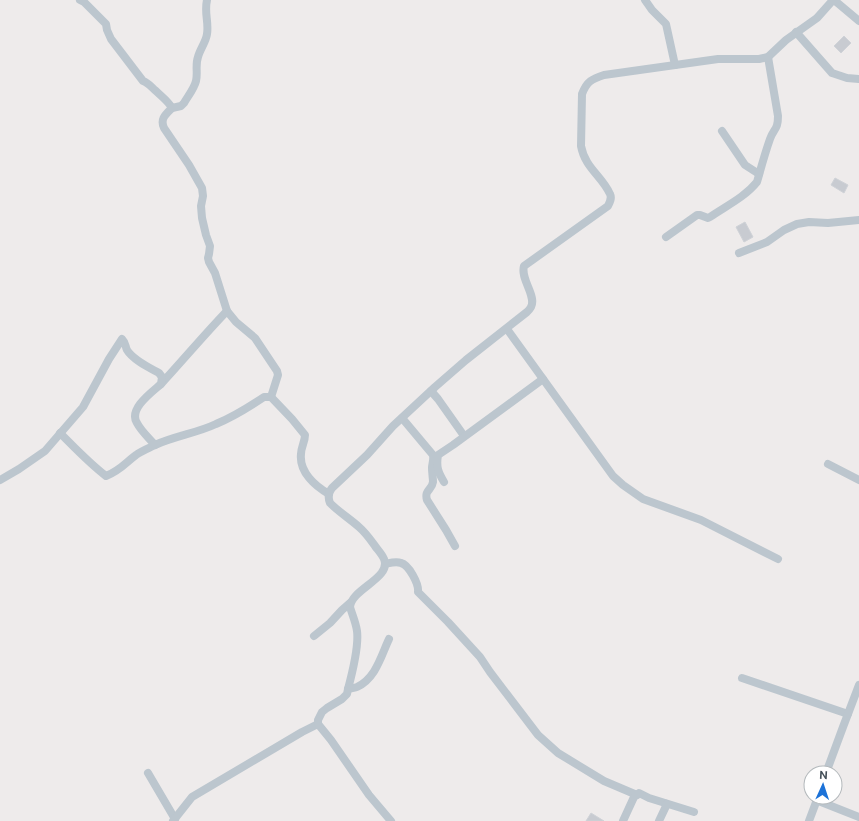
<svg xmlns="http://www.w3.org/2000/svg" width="859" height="821" font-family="'Public Sans',sans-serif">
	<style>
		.building { fill: #c8cbd1; stroke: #cfd2d7 }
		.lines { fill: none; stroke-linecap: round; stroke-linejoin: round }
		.minor { stroke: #bcc6ce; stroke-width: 8 }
	</style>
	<rect width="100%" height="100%" fill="#eeebeb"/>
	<g class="building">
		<path d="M 844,36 L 851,43 L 841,53 L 834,46 Z"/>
		<path d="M 835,178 L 848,185 L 844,193 L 831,185 Z"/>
		<path d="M 745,222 L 753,237 L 744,242 L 736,227 Z"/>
		<path d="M 591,813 L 604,821 L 586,821 Z"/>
	</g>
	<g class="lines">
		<g class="minor">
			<path d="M 80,0 L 84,2 L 106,24 L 107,30 L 111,39 L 143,81 C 149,83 152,88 156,91 C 162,97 168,101 172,108 C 165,115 160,119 164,128 L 189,165 L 202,188 L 203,196 L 201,206 L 202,218 L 206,235 L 210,246 L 209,254 L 208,258 L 209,262 L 215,273 L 227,311 L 236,322 L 255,338 L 277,371 L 278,375 L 271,397"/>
			<path d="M 645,0 L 652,10 L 666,24 L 675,65"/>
			<path d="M 834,0 L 859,21"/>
			<path d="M 796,32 L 832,73 L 847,78 L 859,79"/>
			<path d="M 172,108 L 181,106 L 184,103 C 188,96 194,89 196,81 C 198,73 195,65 198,57 C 200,49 206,42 207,34 C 209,22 204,13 207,0"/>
			<path d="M 722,131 L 745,165 L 759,174"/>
			<path d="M 666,237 L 697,215 L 700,215 L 708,218 L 710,217 C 726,206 745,197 757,182 C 761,168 765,153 770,139 C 774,128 778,130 778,116 L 768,57"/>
			<path d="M 739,253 L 767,242 L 784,230 L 797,224 L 809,222 L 828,223 L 859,220"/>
			<path d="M 507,329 L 613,476 L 623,485 L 643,499 L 701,520 L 778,559"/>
			<path d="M 161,384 C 184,359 204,335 227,311"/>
			<path d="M 431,391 L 438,399 L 462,433"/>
			<path d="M 402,418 L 433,455 C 434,460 432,464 432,468 C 432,473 433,478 433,482 C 432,490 424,490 427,500 L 446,530 L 455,546"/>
			<path d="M 60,433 C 75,448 89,463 106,476 C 121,470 125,463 136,455 C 141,451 149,448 155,445 C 175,436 197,433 216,424 C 233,417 249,407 264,397 L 271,397 L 292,419 L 305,435 C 305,442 301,447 301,454 C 299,472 315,486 329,494"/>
			<path d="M 828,464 L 859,480"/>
			<path d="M 0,480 L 19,469 L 45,451 L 83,407 L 109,359 L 122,339 C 126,343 125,346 127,350 C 133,360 150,368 159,373 L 162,377 L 161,384 C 152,392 128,409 137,423 C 141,431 149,438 155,445"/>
			<path d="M 444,482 C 438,472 436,467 438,455 L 453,445 L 543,379"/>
			<path d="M 385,564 C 390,563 396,561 401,563 C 409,565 419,584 418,592 L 448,622 L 480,657 L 490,672 L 538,735 L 558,753 L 604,781 L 637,795"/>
			<path d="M 314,636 L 330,623 L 342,610 L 350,603"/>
			<path d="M 742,678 L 848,714"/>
			<path d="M 348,689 C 351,688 355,688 357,687 C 376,678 381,656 389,639"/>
			<path d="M 148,773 L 175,819"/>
			<path d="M 826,773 L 843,727 L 859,685"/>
			<path d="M 816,800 L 859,817"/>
			<path d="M 173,821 L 192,797 L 302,732 L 318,724"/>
			<path d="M 391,821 L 369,795 L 331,740 L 318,724 L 318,720 L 322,712 L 327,708 L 342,699 L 347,694 L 348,689 C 352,674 359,646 357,631 C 356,623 352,614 350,607 C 351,589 392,578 384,559 C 382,554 378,550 375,546 C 370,539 366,533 359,527 C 350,519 339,512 330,503 C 328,498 328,493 332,488 L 367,455 L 393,426 L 435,387 L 466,360 L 527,312 C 529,310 530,309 531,307 C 537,296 520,279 524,266 L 608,206 C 610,202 612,198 610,194 C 602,176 585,168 581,146 L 582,94 C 587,81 592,79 604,75 L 718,59 L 759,59 L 768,57 L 786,40 L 817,18 L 833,0"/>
			<path d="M 623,821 L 634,797 L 639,793 L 649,798 L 694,812"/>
			<path d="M 659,821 L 667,804"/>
			<path d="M 809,821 L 818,797"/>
		</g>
	</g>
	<g transform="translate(823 785) rotate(3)"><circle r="19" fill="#ffffff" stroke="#b4b9bc"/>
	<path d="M0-3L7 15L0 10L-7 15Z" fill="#1c72d8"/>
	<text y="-6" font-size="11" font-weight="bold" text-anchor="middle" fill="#444f58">N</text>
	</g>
</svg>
